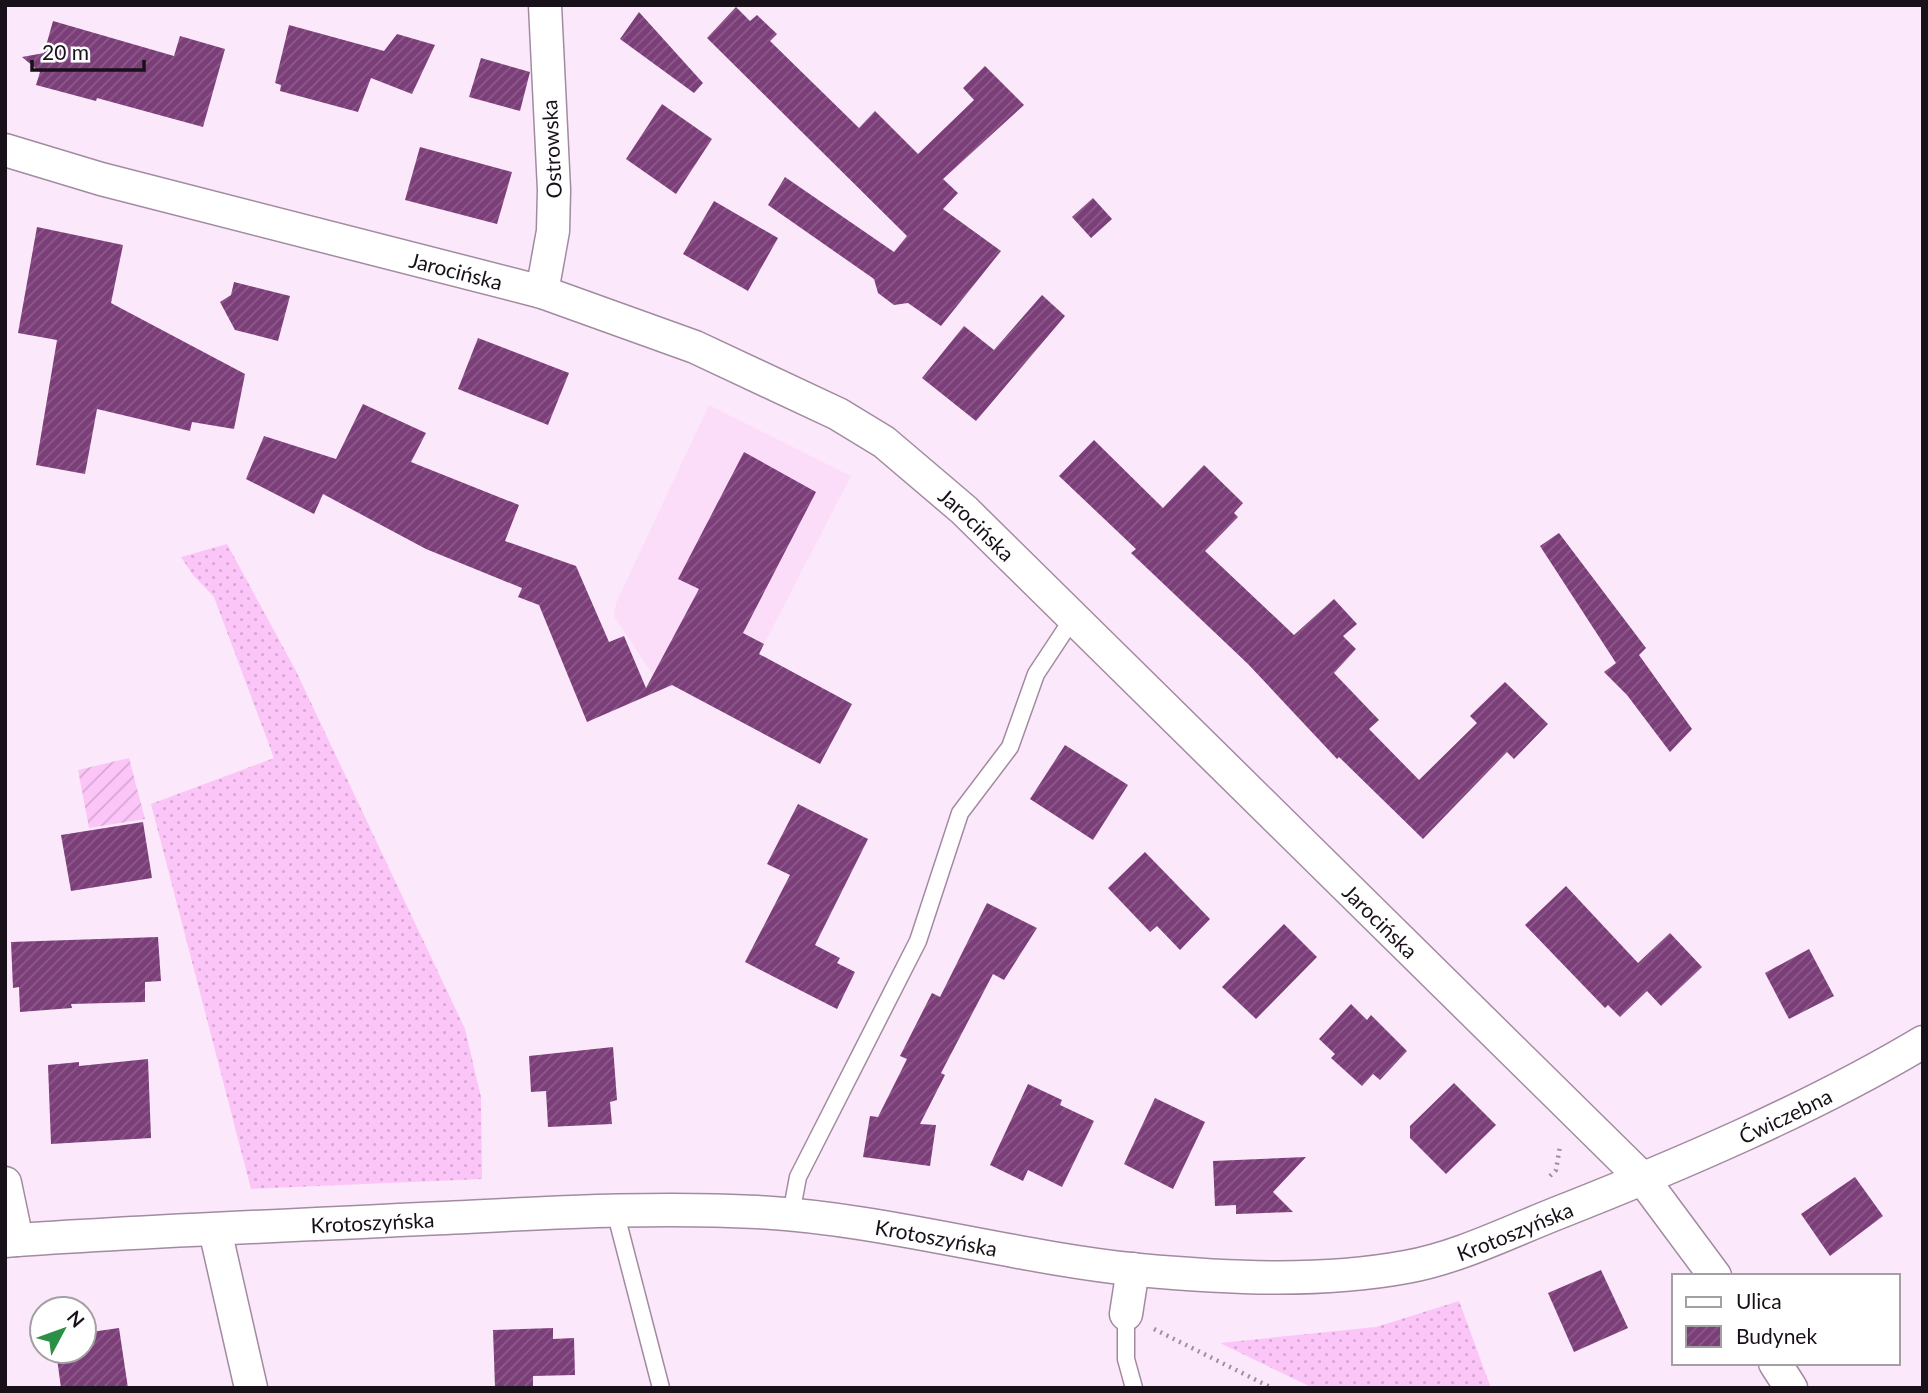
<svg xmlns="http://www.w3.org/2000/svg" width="1928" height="1393" font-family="Lato,sans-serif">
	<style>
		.built { fill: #fcddf9 }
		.grass { fill: url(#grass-dots) }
		.garden { fill: url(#garden-furrows) }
		.building { fill: url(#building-hatch) }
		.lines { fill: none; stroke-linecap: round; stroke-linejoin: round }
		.service-casing { stroke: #a28ba0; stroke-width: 19 }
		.minor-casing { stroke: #a28ba0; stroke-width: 35 }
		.path { stroke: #9f909f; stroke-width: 4.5; stroke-dasharray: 2 5; stroke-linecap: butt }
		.service { stroke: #fff; stroke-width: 16 }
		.minor { stroke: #fff; stroke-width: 32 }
		.labels { text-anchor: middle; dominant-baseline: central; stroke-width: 7; stroke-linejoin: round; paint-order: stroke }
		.street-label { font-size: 21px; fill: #191119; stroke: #fff }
	</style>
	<defs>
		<pattern id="grass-dots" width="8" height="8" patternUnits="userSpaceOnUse" patternTransform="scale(1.75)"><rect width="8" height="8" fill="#fcc5f8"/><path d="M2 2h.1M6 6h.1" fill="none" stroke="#d7a8d4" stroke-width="1.8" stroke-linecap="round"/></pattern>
		<pattern id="garden-furrows" width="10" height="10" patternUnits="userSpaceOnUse" patternTransform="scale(1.75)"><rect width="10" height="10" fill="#fcc5f8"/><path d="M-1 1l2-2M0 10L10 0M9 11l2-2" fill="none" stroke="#d7a8d4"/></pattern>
		<pattern id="building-hatch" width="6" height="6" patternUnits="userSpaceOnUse" patternTransform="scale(1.75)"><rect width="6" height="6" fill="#7b3e79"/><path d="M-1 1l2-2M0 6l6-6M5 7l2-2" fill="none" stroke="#8b5c89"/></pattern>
	</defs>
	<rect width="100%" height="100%" fill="#fce8fb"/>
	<path class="built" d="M 709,405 L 851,476 L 759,654 L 653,675 L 614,616 L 616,603 Z"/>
	<g class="grass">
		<path d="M 227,544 L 295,669 L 465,1029 L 481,1097 L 482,1179 L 251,1189 L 151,804 L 274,758 L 214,597 L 193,575 L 181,557 Z"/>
		<path d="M 1459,1301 L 1491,1388 L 1313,1388 L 1220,1343 L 1376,1327 Z"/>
	</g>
	<path class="garden" d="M 129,758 L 145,819 L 89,828 L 78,770 Z"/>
	<g class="building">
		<path d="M 736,7 L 750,21 L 757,15 L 777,34 L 770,41 L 859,128 L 875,111 L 918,154 L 974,100 L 963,88 L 985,66 L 1024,105 L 943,179 L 958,193 L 943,209 L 1001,251 L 941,326 L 908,303 L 894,305 L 878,293 L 874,279 L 768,205 L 785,177 L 894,252 L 907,236 L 707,38 Z"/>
		<path d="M 639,12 L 703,83 L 694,93 L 620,39 Z"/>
		<path d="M 53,21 L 174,56 L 180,36 L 225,49 L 203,127 L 97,98 L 96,101 L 36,85 L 40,72 L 22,57 L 44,53 Z"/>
		<path d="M 289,25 L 384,51 L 397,34 L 435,45 L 412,94 L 371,78 L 358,112 L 280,91 L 281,85 L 275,83 Z"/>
		<path d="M 481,58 L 530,72 L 520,111 L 469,97 Z"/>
		<path d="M 662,104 L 712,139 L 676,194 L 626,159 Z"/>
		<path d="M 420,147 L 512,172 L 497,224 L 405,200 Z"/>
		<path d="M 1093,198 L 1112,219 L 1091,238 L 1072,217 Z"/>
		<path d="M 714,201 L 778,238 L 748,291 L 683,254 Z"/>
		<path d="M 37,227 L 123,245 L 111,303 L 245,374 L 234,429 L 192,422 L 190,431 L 97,409 L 85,474 L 36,465 L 57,340 L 18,333 Z"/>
		<path d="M 234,282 L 290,296 L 278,341 L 235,330 L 220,302 L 231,295 Z"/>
		<path d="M 1042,295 L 1065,316 L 976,421 L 922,378 L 964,326 L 994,350 Z"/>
		<path d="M 478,338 L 569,373 L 548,425 L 458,389 Z"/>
		<path d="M 363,404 L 426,433 L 411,462 L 519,505 L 505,541 L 576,566 L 609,642 L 624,636 L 646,688 L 699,589 L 678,579 L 744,452 L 816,492 L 743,633 L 764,644 L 759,654 L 852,704 L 820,764 L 672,685 L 587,722 L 539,605 L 518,597 L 522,588 L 426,549 L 323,494 L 314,514 L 246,479 L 264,436 L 336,459 Z"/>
		<path d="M 1094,440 L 1163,508 L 1204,465 L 1243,503 L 1234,513 L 1238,517 L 1205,551 L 1294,635 L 1334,599 L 1357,624 L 1343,636 L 1356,649 L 1334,673 L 1379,720 L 1369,729 L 1419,780 L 1477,723 L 1470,716 L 1505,682 L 1548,724 L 1514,759 L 1507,752 L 1423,839 L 1339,757 L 1337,759 L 1248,664 L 1131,553 L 1136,549 L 1059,476 Z"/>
		<path d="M 1559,533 L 1646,648 L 1639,655 L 1692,729 L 1670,752 L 1627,695 L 1604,672 L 1616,663 L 1540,546 Z"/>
		<path d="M 1065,745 L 1128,785 L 1093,840 L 1030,799 Z"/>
		<path d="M 798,804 L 868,839 L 815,945 L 840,958 L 837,963 L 855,972 L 837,1009 L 745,962 L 790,875 L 767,864 Z"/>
		<path d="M 143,822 L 152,878 L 71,891 L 61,835 Z"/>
		<path d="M 1145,852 L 1210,919 L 1180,950 L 1157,926 L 1150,932 L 1108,888 Z"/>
		<path d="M 1566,886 L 1638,963 L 1670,933 L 1702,967 L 1661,1006 L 1647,991 L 1620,1017 L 1608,1005 L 1605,1008 L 1525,925 Z"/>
		<path d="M 987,903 L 1037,928 L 1004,980 L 993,974 L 941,1073 L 945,1075 L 920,1124 L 936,1125 L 930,1166 L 863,1157 L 870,1116 L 878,1117 L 907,1059 L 900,1056 L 932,993 L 940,997 Z"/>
		<path d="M 1284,924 L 1317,957 L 1256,1019 L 1222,987 Z"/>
		<path d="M 158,937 L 161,981 L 145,982 L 145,1002 L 71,1004 L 72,1008 L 20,1012 L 19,987 L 13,988 L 11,942 Z"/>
		<path d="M 1809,949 L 1834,996 L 1789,1019 L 1765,973 Z"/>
		<path d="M 1351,1004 L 1367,1020 L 1371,1015 L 1407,1051 L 1380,1080 L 1373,1074 L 1362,1086 L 1331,1058 L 1335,1054 L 1319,1039 Z"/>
		<path d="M 613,1047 L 617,1100 L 610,1102 L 612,1124 L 548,1127 L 546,1091 L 531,1092 L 529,1056 Z"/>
		<path d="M 148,1059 L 151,1138 L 51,1144 L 48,1065 L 79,1062 L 79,1066 Z"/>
		<path d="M 1454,1083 L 1496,1125 L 1446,1174 L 1410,1138 L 1410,1126 Z"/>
		<path d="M 1028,1084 L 1062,1100 L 1060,1105 L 1094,1121 L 1062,1187 L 1028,1170 L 1023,1181 L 990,1165 Z"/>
		<path d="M 1155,1098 L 1205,1122 L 1173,1189 L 1124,1164 Z"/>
		<path d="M 1306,1157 L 1273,1192 L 1293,1212 L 1236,1214 L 1236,1205 L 1215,1206 L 1213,1161 Z"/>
		<path d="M 1855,1177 L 1883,1216 L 1830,1256 L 1801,1214 Z"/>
		<path d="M 1601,1270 L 1628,1328 L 1574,1352 L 1548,1293 Z"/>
		<path d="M 119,1328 L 128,1388 L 61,1388 L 56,1351 L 84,1351 L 84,1333 Z"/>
		<path d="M 553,1328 L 553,1339 L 574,1338 L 575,1375 L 533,1376 L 533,1386 L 495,1387 L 493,1330 Z"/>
	</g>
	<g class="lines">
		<g class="service-casing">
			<g id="service">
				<path d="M 615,1211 L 661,1388"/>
				<path d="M 791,1214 L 798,1177 L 918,941 L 960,813 L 1010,747 L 1036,674 L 1073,618"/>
				<path d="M 1126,1314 L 1126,1359 L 1134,1388"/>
			</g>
		</g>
		<g class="minor-casing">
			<g id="minor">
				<path id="s1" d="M 5,150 L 101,179 L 542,292 L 695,347 L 838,414 L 884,442 L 964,510 L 1643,1179 L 1715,1276"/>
				<path d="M 542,292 L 553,231 L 554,190 L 545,5"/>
				<path d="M 5,1183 L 17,1240"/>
				<path d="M 215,1230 L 251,1388"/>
				<path id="s2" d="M 5,1241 C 143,1231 282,1226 421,1219 C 533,1214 645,1206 757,1212 C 886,1219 1011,1257 1139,1270 C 1227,1278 1319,1283 1406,1267 C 1457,1258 1507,1233 1555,1214 C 1677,1166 1811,1109 1923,1042"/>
				<path d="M 1126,1314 L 1133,1269"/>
				<path d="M 1775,1363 L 1791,1388"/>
			</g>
		</g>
		<g class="path">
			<path d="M 1550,1176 L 1556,1170 L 1560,1146"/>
			<path d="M 1154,1329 L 1272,1388"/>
		</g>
		<use href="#service" class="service"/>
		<use href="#minor" class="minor"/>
	</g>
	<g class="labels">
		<g class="street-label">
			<text transform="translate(551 149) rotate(-93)">Ostrowska</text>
			<text stroke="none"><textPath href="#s1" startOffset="467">Jarocińska</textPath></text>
			<text stroke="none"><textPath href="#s1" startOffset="1054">Jarocińska</textPath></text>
			<text stroke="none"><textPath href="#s1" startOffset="1620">Jarocińska</textPath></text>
			<text stroke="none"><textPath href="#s2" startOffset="1816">Ćwiczebna</textPath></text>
			<text stroke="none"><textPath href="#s2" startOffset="368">Krotoszyńska</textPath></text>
			<text stroke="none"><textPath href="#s2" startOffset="1522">Krotoszyńska</textPath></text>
			<text stroke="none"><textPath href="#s2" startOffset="934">Krotoszyńska</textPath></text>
		</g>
	</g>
	<rect width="1928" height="1393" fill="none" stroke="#191119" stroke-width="14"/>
	<rect x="1672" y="1274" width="228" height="91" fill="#ffffff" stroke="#a3a0a3" stroke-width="2"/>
	<rect x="1686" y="1297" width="35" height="10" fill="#ffffff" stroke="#a3a0a3" stroke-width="2"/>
	<text x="1736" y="1309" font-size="21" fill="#191119">Ulica</text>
	<rect x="1686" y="1326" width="35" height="21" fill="url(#building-hatch)" stroke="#a3a0a3" stroke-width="2"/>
	<text x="1736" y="1344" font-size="21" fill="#191119">Budynek</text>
	<g transform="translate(63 1330) rotate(49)"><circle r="33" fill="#ffffff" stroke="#a3a0a3" stroke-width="2"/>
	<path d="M0-5L12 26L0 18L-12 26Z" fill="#299046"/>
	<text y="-10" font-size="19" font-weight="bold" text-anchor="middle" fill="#191119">N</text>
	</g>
	<path d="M32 60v10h112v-10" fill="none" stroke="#191119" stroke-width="3.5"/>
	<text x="42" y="60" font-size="21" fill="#191119" stroke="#ffffff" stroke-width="5" paint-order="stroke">20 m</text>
</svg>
